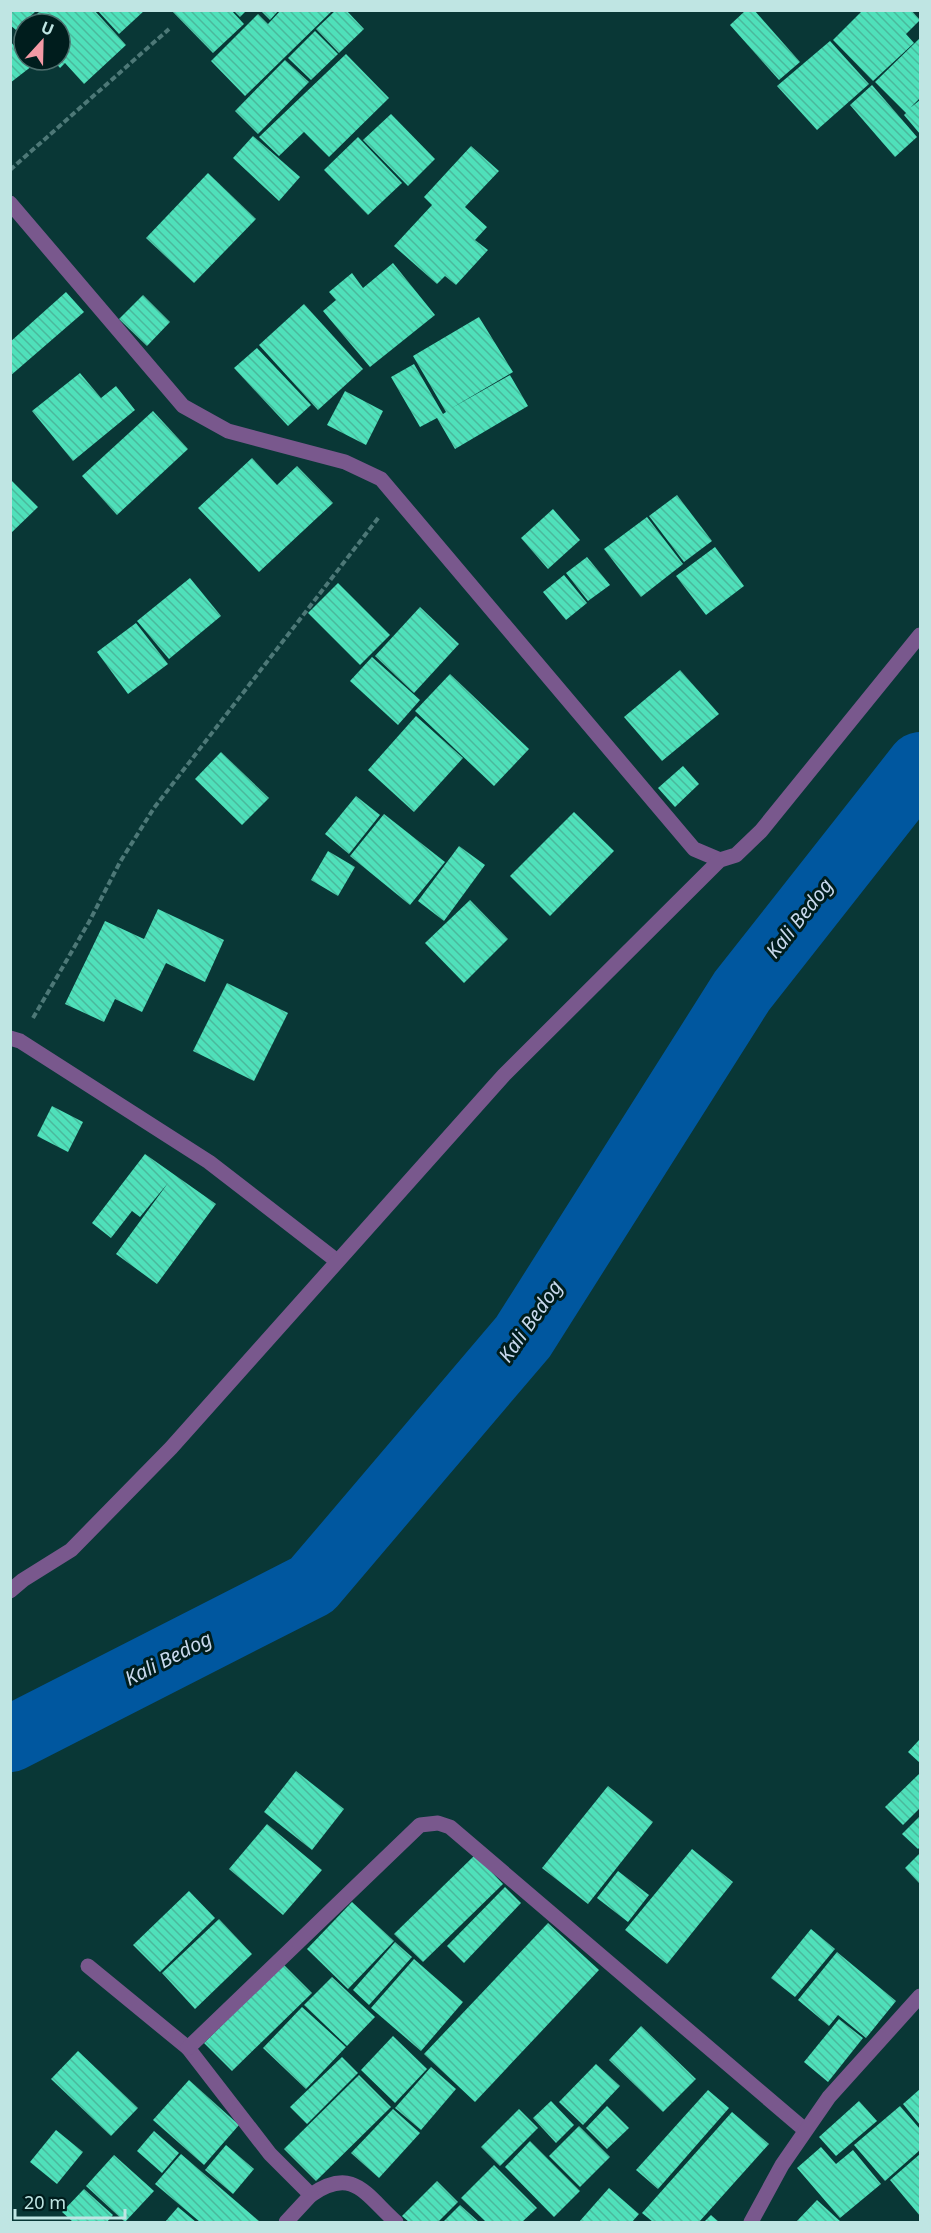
<svg xmlns="http://www.w3.org/2000/svg" width="931" height="2233" font-family="'Noto Sans',sans-serif">
	<style>
		.lines { fill: none; stroke-linecap: round; stroke-linejoin: round }
		.river { stroke: #00579f; stroke-width: 66 }
		.building { fill: url(#building-back-hatch) }
		.path { stroke: #4d7877; stroke-width: 4; stroke-dasharray: 6 3; stroke-linecap: butt }
		.service { stroke: #79588d; stroke-width: 15 }
		.minor { stroke: #79588d; stroke-width: 15 }
		.tertiary { stroke: #79588d; stroke-width: 15 }
		.labels { text-anchor: middle; dominant-baseline: central; stroke-width: 6; stroke-linejoin: round; paint-order: stroke }
		.water-label { font-size: 20px; font-style: italic; fill: #c8d9ed; stroke: #001d1d }
	</style>
	<defs>
		<pattern id="building-back-hatch" width="6" height="6" patternUnits="userSpaceOnUse" patternTransform="scale(1.5)"><rect width="6" height="6" fill="#4fe0ba"/><path d="M-1 5l2 2M0 0l6 6M5-1l2 2" fill="none" stroke="#4ab99c"/></pattern>
	</defs>
	<rect width="100%" height="100%" fill="#093736"/>
	<g class="lines">
		<path class="river" d="M 10,1739 L 312,1585 L 523,1337 L 742,991 L 920,765"/>
	</g>
	<g class="building">
		<path d="M 10,10 L 37,10 L 16,30 L 10,25 Z"/>
		<path d="M 41,10 L 94,10 L 126,45 L 84,84 L 65,63 L 60,68 L 53,60 L 60,60 L 60,24 L 27,24 Z"/>
		<path d="M 97,10 L 145,10 L 119,34 Z"/>
		<path d="M 171,10 L 231,10 L 244,24 L 213,53 Z"/>
		<path d="M 233,10 L 247,10 L 240,17 Z"/>
		<path d="M 260,10 L 279,10 L 270,20 Z"/>
		<path d="M 281,10 L 333,10 L 245,96 L 211,61 L 258,14 L 268,24 Z"/>
		<path d="M 336,10 L 346,10 L 364,29 L 339,53 L 316,29 Z"/>
		<path d="M 746,10 L 754,10 L 800,62 L 779,80 L 730,25 Z"/>
		<path d="M 863,10 L 911,10 L 920,20 L 906,34 L 914,43 L 873,81 L 833,40 Z"/>
		<path d="M 24,26 L 24,41 L 16,33 Z"/>
		<path d="M 315,31 L 338,54 L 311,80 L 288,58 Z"/>
		<path d="M 920,38 L 920,98 L 910,108 L 920,100 L 920,134 L 904,115 L 906,113 L 875,82 Z"/>
		<path d="M 10,41 L 24,57 L 24,60 L 32,66 L 10,83 Z"/>
		<path d="M 830,41 L 869,84 L 817,130 L 777,86 Z"/>
		<path d="M 346,54 L 389,98 L 329,157 L 304,132 L 279,156 L 259,137 Z"/>
		<path d="M 285,60 L 309,82 L 258,134 L 235,111 Z"/>
		<path d="M 872,85 L 917,137 L 895,157 L 850,105 Z"/>
		<path d="M 391,114 L 435,159 L 408,186 L 363,140 Z"/>
		<path d="M 253,136 L 300,177 L 279,201 L 233,158 Z"/>
		<path d="M 358,137 L 402,183 L 368,215 L 324,170 Z"/>
		<path d="M 471,146 L 499,171 L 465,207 L 487,227 L 475,240 L 488,250 L 456,285 L 445,276 L 437,284 L 394,246 L 432,205 L 424,197 Z"/>
		<path d="M 208,173 L 256,219 L 194,283 L 146,238 Z"/>
		<path d="M 393,263 L 435,315 L 370,367 L 323,311 L 336,300 L 329,292 L 352,273 L 363,288 Z"/>
		<path d="M 66,292 L 84,312 L 10,376 L 10,342 Z"/>
		<path d="M 143,295 L 170,322 L 147,346 L 119,319 Z"/>
		<path d="M 304,304 L 363,369 L 318,410 L 259,345 Z"/>
		<path d="M 479,317 L 513,372 L 450,409 L 510,375 L 528,406 L 455,449 L 437,418 L 420,427 L 391,377 L 414,364 L 443,414 L 446,412 L 413,356 Z"/>
		<path d="M 257,348 L 311,405 L 288,426 L 234,368 Z"/>
		<path d="M 80,373 L 101,398 L 116,386 L 135,410 L 73,461 L 32,411 Z"/>
		<path d="M 345,391 L 383,411 L 366,445 L 327,425 Z"/>
		<path d="M 153,411 L 188,449 L 117,515 L 82,476 Z"/>
		<path d="M 252,458 L 277,485 L 297,466 L 333,503 L 259,572 L 198,508 Z"/>
		<path d="M 10,479 L 38,507 L 10,534 Z"/>
		<path d="M 677,495 L 712,541 L 684,562 L 649,516 Z"/>
		<path d="M 553,509 L 580,540 L 548,569 L 521,538 Z"/>
		<path d="M 647,517 L 683,564 L 641,597 L 604,549 Z"/>
		<path d="M 715,547 L 744,586 L 706,615 L 676,576 Z"/>
		<path d="M 587,557 L 610,585 L 588,601 L 566,573 Z"/>
		<path d="M 564,575 L 587,603 L 566,620 L 543,592 Z"/>
		<path d="M 190,578 L 221,616 L 169,659 L 137,621 Z"/>
		<path d="M 338,583 L 390,635 L 360,665 L 308,613 Z"/>
		<path d="M 420,607 L 459,644 L 414,693 L 375,656 Z"/>
		<path d="M 136,623 L 168,664 L 128,694 L 97,652 Z"/>
		<path d="M 372,657 L 420,700 L 398,725 L 350,681 Z"/>
		<path d="M 680,670 L 719,714 L 662,761 L 624,717 Z"/>
		<path d="M 450,674 L 529,749 L 494,786 L 415,711 Z"/>
		<path d="M 416,716 L 463,758 L 414,812 L 368,770 Z"/>
		<path d="M 221,752 L 269,798 L 242,825 L 195,779 Z"/>
		<path d="M 683,766 L 699,784 L 675,807 L 658,788 Z"/>
		<path d="M 356,796 L 380,815 L 349,854 L 325,834 Z"/>
		<path d="M 574,812 L 614,851 L 550,916 L 510,876 Z"/>
		<path d="M 384,814 L 445,862 L 410,905 L 350,856 Z"/>
		<path d="M 459,846 L 485,865 L 444,921 L 418,901 Z"/>
		<path d="M 328,851 L 355,867 L 338,896 L 311,880 Z"/>
		<path d="M 470,900 L 508,939 L 464,983 L 425,943 Z"/>
		<path d="M 158,909 L 224,940 L 205,982 L 166,963 L 142,1012 L 115,999 L 104,1022 L 65,1004 L 105,921 L 144,939 Z"/>
		<path d="M 227,983 L 288,1013 L 254,1081 L 193,1051 Z"/>
		<path d="M 52,1106 L 83,1122 L 68,1152 L 37,1136 Z"/>
		<path d="M 145,1154 L 216,1204 L 157,1284 L 116,1254 L 168,1183 L 140,1217 L 132,1211 L 111,1238 L 92,1223 Z"/>
		<path d="M 920,1739 L 920,1763 L 908,1752 Z"/>
		<path d="M 296,1771 L 344,1809 L 312,1850 L 264,1812 Z"/>
		<path d="M 920,1773 L 920,1808 L 903,1825 L 885,1807 Z"/>
		<path d="M 608,1786 L 653,1822 L 588,1904 L 542,1868 Z"/>
		<path d="M 920,1816 L 920,1847 L 918,1849 L 902,1834 Z"/>
		<path d="M 267,1824 L 322,1870 L 283,1915 L 229,1869 Z"/>
		<path d="M 692,1849 L 733,1882 L 667,1964 L 625,1930 Z"/>
		<path d="M 920,1853 L 920,1884 L 905,1868 Z"/>
		<path d="M 475,1855 L 503,1884 L 423,1962 L 394,1934 Z"/>
		<path d="M 618,1871 L 649,1895 L 628,1922 L 597,1898 Z"/>
		<path d="M 505,1887 L 521,1903 L 464,1963 L 447,1946 Z"/>
		<path d="M 189,1891 L 215,1918 L 160,1972 L 133,1945 Z"/>
		<path d="M 352,1902 L 394,1941 L 348,1989 L 307,1949 Z"/>
		<path d="M 219,1919 L 252,1954 L 195,2009 L 162,1973 Z"/>
		<path d="M 548,1923 L 599,1970 L 475,2102 L 424,2054 Z"/>
		<path d="M 811,1929 L 835,1949 L 795,1997 L 771,1978 Z"/>
		<path d="M 395,1942 L 412,1957 L 369,2005 L 353,1990 Z"/>
		<path d="M 837,1952 L 896,2001 L 866,2038 L 838,2015 L 829,2026 L 798,2000 Z"/>
		<path d="M 414,1959 L 463,2002 L 421,2051 L 371,2008 Z"/>
		<path d="M 283,1964 L 312,1993 L 232,2071 L 204,2043 Z"/>
		<path d="M 332,1977 L 375,2017 L 347,2046 L 304,2005 Z"/>
		<path d="M 302,2007 L 346,2047 L 306,2089 L 263,2048 Z"/>
		<path d="M 839,2019 L 863,2038 L 828,2082 L 804,2062 Z"/>
		<path d="M 641,2026 L 696,2079 L 663,2112 L 609,2060 Z"/>
		<path d="M 393,2036 L 427,2069 L 395,2103 L 361,2070 Z"/>
		<path d="M 78,2051 L 138,2108 L 111,2136 L 51,2079 Z"/>
		<path d="M 342,2057 L 358,2073 L 307,2124 L 290,2107 Z"/>
		<path d="M 596,2064 L 620,2086 L 583,2125 L 559,2102 Z"/>
		<path d="M 431,2067 L 456,2089 L 421,2130 L 395,2108 Z"/>
		<path d="M 359,2075 L 391,2107 L 316,2181 L 284,2149 Z"/>
		<path d="M 189,2080 L 239,2125 L 204,2165 L 153,2120 Z"/>
		<path d="M 920,2089 L 920,2125 L 903,2104 Z"/>
		<path d="M 708,2090 L 729,2108 L 658,2189 L 636,2170 Z"/>
		<path d="M 551,2101 L 574,2125 L 556,2143 L 533,2118 Z"/>
		<path d="M 859,2101 L 877,2121 L 836,2156 L 819,2137 Z"/>
		<path d="M 607,2106 L 629,2128 L 607,2149 L 586,2128 Z"/>
		<path d="M 900,2106 L 920,2129 L 920,2150 L 885,2181 L 854,2145 Z"/>
		<path d="M 393,2109 L 420,2133 L 379,2178 L 351,2153 Z"/>
		<path d="M 519,2109 L 538,2128 L 500,2166 L 481,2147 Z"/>
		<path d="M 732,2112 L 769,2144 L 699,2222 L 653,2222 L 642,2213 Z"/>
		<path d="M 579,2126 L 610,2157 L 580,2187 L 549,2156 Z"/>
		<path d="M 56,2130 L 83,2152 L 57,2184 L 30,2162 Z"/>
		<path d="M 154,2131 L 179,2153 L 162,2173 L 137,2151 Z"/>
		<path d="M 530,2141 L 580,2191 L 554,2217 L 505,2167 Z"/>
		<path d="M 226,2145 L 254,2169 L 233,2194 L 205,2170 Z"/>
		<path d="M 821,2147 L 836,2164 L 853,2150 L 881,2184 L 840,2218 L 797,2168 Z"/>
		<path d="M 181,2154 L 259,2221 L 257,2222 L 200,2222 L 155,2184 Z"/>
		<path d="M 920,2154 L 920,2216 L 890,2180 Z"/>
		<path d="M 114,2155 L 154,2191 L 125,2222 L 86,2186 Z"/>
		<path d="M 494,2165 L 537,2208 L 522,2222 L 486,2222 L 461,2198 Z"/>
		<path d="M 437,2181 L 458,2202 L 438,2222 L 409,2222 L 402,2216 Z"/>
		<path d="M 609,2188 L 639,2214 L 632,2222 L 579,2222 Z"/>
		<path d="M 84,2189 L 113,2215 L 107,2222 L 73,2222 L 62,2212 Z"/>
		<path d="M 817,2200 L 841,2222 L 796,2222 Z"/>
		<path d="M 460,2205 L 479,2222 L 443,2222 Z"/>
		<path d="M 178,2207 L 196,2222 L 165,2222 Z"/>
		<path d="M 711,2215 L 719,2222 L 704,2222 Z"/>
	</g>
	<g class="lines">
		<g class="path">
			<path d="M 10,170 L 169,29"/>
			<path d="M 33,1018 L 89,922 L 120,862 L 154,808 L 379,517"/>
		</g>
		<g class="service">
			<path d="M 10,203 L 183,406 L 228,431 L 345,462 L 381,479 L 694,849 L 720,860"/>
			<path d="M 10,1038 L 20,1041 L 209,1162 L 337,1261"/>
			<path d="M 10,1591 L 23,1580 L 71,1550 L 171,1448 L 504,1075 L 720,860 L 736,855 L 761,831 L 920,635"/>
		</g>
		<g class="minor">
			<path d="M 88,1966 L 188,2048 L 270,2154 L 311,2195 C 353,2166 365,2194 396,2222"/>
			<path d="M 188,2048 L 420,1825 L 438,1823 L 450,1827 L 805,2130"/>
			<path d="M 286,2222 L 311,2195"/>
		</g>
		<path class="tertiary" d="M 751,2222 L 782,2165 L 829,2097 L 920,1996"/>
	</g>
	<g class="labels">
		<g class="water-label">
			<text transform="translate(799 918) rotate(-52)">Kali Bedog</text>
			<text transform="translate(530 1321) rotate(-55)">Kali Bedog</text>
			<text transform="translate(168 1658) rotate(-27)">Kali Bedog</text>
		</g>
	</g>
	<rect width="931" height="2233" fill="none" stroke="#bfe5e3" stroke-width="24"/>
	<g transform="translate(42 42) rotate(22)"><circle r="28" fill="#001d1d" stroke="#4c6d6c" stroke-width="1.5"/>
	<path d="M0-4.5L10 22L0 15L-10 22Z" fill="#f49aa5"/>
	<text y="-9" font-size="16" font-weight="bold" text-anchor="middle" fill="#bfe5e3">U</text>
	</g>
	<path d="M15 2209v9h110v-9" fill="none" stroke="#bfe5e3" stroke-width="3"/>
	<text x="24" y="2209" font-size="18" fill="#bfe5e3" stroke="#001d1d" stroke-width="4.5" paint-order="stroke">20 m</text>
</svg>
